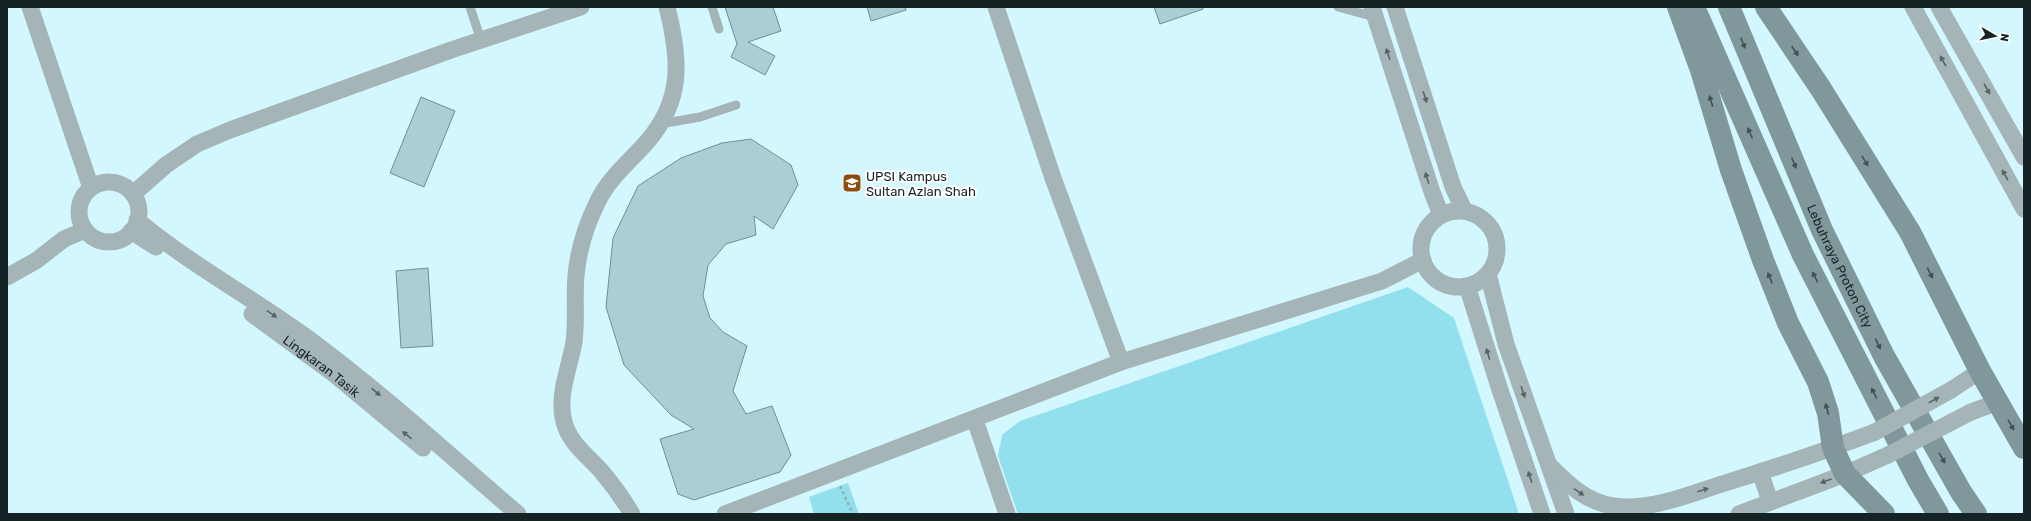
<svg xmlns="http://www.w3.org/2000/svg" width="2031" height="521" font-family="Rubik,sans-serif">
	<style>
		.green { fill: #92dfed }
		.building { fill: #aaced5; stroke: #6e9097 }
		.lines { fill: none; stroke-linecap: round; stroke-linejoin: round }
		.path { stroke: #91aeb4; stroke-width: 2.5; stroke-dasharray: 3 3; stroke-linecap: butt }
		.service { stroke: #a4b4b7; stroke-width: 9 }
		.minor { stroke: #a4b4b7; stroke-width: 17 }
		.secondary { stroke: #80979b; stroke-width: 22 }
		.minor-bridge { stroke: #a4b4b7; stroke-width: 17 }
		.oneway { fill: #405154 }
		.oneway2 { fill: #556467 }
		.labels { text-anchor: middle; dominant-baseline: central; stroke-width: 4; stroke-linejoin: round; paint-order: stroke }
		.poi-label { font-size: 13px; fill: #152325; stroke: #fff; text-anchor: start }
		.street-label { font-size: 13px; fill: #152325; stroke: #fff }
	</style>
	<rect width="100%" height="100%" fill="#d2f7fe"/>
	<g class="green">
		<path d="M 1408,287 L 1454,318 L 1519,514 L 1018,514 L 998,456 L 1002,435 L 1020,421 Z"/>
		<path d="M 848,483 L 859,514 L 814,514 L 809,497 Z"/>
	</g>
	<g class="building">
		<path d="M 725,7 L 773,7 L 781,31 L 748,42 L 775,56 L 765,75 L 731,57 L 737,44 Z"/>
		<path d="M 867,7 L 905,7 L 906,10 L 871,21 Z"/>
		<path d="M 1154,7 L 1203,7 L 1203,9 L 1160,24 Z"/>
		<path d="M 421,97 L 455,111 L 424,187 L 390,173 Z"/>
		<path d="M 751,139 L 791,165 L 798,185 L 773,229 L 754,216 L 756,235 L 726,244 L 708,265 L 703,296 L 710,318 L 723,332 L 747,346 L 733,391 L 746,414 L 772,406 L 791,455 L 780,472 L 694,500 L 678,494 L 660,439 L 694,429 L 671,415 L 624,365 L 606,307 L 613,238 L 638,186 L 681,158 L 722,143 Z"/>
		<path d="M 428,268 L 433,346 L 401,348 L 396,271 Z"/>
	</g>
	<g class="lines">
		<path class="path" d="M 840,486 L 853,514"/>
		<g class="service">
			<path d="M 470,7 L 481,40"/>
			<path d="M 712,7 L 719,29"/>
			<path d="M 1338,7 L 1375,17"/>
			<path d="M 660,124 L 700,117 L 736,105"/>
		</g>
		<g class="minor">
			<path d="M 30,7 L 91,188"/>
			<path d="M 996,7 L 1053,178 L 1121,362"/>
			<path d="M 1372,7 L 1432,192 L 1441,215"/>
			<path d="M 1395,7 L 1453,187 L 1464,210"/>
			<path d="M 1913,7 L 2024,209"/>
			<path d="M 1939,7 L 2024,157"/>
			<circle cx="109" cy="212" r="30"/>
			<path d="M 133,194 L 166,165 L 197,144 L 230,130 L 454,49 L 581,7"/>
			<circle cx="1459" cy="249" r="38"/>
			<path d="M 137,220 C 191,265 253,298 309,339 C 382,393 449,455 518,514"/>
			<path d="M 131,231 L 156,247"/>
			<path d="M 1488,274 L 1506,344 L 1566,514"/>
			<path d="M 7,277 L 37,260 L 64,239 L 85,230"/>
			<path d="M 1467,286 L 1500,390 L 1542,514"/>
			<path id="s1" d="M 252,314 L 334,374 L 423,448"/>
			<path d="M 1951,390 L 1980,371"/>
			<path d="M 1971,412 L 1998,402"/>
			<path d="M 975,420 L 1007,514"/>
			<path d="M 1550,466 C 1568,484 1586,502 1613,506 C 1650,511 1687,495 1722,484 C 1774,468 1825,451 1875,432"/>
			<path d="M 1760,472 L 1770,501"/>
			<path d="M 632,514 C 623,499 613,485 602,472 C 590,458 573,446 566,428 C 555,399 569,371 574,342 C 577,320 574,298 576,276 C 578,251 587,223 598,201 C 609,178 630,161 646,143 C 684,100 680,59 667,7"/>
			<path d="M 725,514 L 1121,362 L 1382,281 L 1423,260"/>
			<path d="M 1739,514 L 1845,474 L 1888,455"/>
		</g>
		<g class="secondary">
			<path d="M 1678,7 L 1701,70 L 1731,170 L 1763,260 L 1788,323 L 1818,382 L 1828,413 L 1833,448 L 1845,474 L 1884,514"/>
			<path d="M 1694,7 L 1803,255 L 1918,480 L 1938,514"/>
			<path id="s2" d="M 1729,7 L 1822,230 L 1884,356 L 1961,492 L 1976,514"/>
			<path d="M 1766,7 L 1821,89 L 1910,232 L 1980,371 L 2024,448"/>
		</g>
		<g class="minor-bridge">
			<path d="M 1875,432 L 1951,390"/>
			<path d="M 1888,455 L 1971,412"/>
		</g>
	</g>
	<defs><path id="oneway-solid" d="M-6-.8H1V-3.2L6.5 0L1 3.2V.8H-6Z"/></defs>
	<g class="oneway">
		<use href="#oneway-solid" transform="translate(1743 43) rotate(68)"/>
		<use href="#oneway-solid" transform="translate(1795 51) rotate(56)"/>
		<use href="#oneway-solid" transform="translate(1711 101) rotate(-107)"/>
		<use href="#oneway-solid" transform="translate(1750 133) rotate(-114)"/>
		<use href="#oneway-solid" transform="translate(1865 161) rotate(58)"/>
		<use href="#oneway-solid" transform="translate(1794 163) rotate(67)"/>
		<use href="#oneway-solid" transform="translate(1930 273) rotate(63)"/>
		<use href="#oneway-solid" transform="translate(1815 277) rotate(-117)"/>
		<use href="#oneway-solid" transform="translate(1770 278) rotate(-112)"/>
		<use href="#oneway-solid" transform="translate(1878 344) rotate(64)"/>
		<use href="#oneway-solid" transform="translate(1874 393) rotate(-117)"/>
		<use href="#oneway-solid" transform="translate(1827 409) rotate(-105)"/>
		<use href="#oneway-solid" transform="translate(2011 425) rotate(60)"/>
		<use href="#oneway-solid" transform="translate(1942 458) rotate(60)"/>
	</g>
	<g class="oneway2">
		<use href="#oneway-solid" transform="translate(1388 54) rotate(-109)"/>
		<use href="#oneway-solid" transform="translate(1943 61) rotate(-119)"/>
		<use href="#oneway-solid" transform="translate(1987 89) rotate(61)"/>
		<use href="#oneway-solid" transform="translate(1425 97) rotate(72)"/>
		<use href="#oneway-solid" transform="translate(2005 175) rotate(-119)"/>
		<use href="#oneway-solid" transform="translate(1427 178) rotate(-108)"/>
		<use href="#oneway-solid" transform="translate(272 314) rotate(34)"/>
		<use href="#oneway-solid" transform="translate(1488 354) rotate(-107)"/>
		<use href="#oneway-solid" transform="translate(376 392) rotate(41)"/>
		<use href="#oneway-solid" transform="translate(1523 392) rotate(71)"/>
		<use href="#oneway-solid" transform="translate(1934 400) rotate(-29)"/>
		<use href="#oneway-solid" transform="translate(407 435) rotate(-141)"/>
		<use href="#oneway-solid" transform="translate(1530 477) rotate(-109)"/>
		<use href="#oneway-solid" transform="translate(1826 481) rotate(160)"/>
		<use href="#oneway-solid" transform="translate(1703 490) rotate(-17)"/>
		<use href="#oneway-solid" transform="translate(1579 492) rotate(35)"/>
	</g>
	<defs>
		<g id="university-square" transform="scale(1)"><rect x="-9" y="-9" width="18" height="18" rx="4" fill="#8b4e0e" stroke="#fff"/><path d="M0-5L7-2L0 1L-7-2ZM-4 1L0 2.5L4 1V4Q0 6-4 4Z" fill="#fff"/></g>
	</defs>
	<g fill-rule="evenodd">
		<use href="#university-square" x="852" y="183"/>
	</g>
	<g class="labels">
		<g class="poi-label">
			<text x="866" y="176">UPSI Kampus<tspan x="866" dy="15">Sultan Azlan Shah</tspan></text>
		</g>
		<g class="street-label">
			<text stroke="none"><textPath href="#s2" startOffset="282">Lebuhraya Proton City</textPath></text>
			<text stroke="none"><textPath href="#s1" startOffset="87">Lingkaran Tasik</textPath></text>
		</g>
	</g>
	<rect width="2031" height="521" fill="none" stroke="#152325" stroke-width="16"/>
	<g transform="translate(1995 36) rotate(99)" stroke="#ffffff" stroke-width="3" paint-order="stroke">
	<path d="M0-3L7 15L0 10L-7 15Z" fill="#152325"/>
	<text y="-6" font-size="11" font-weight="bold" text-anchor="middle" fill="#152325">N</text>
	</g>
</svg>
